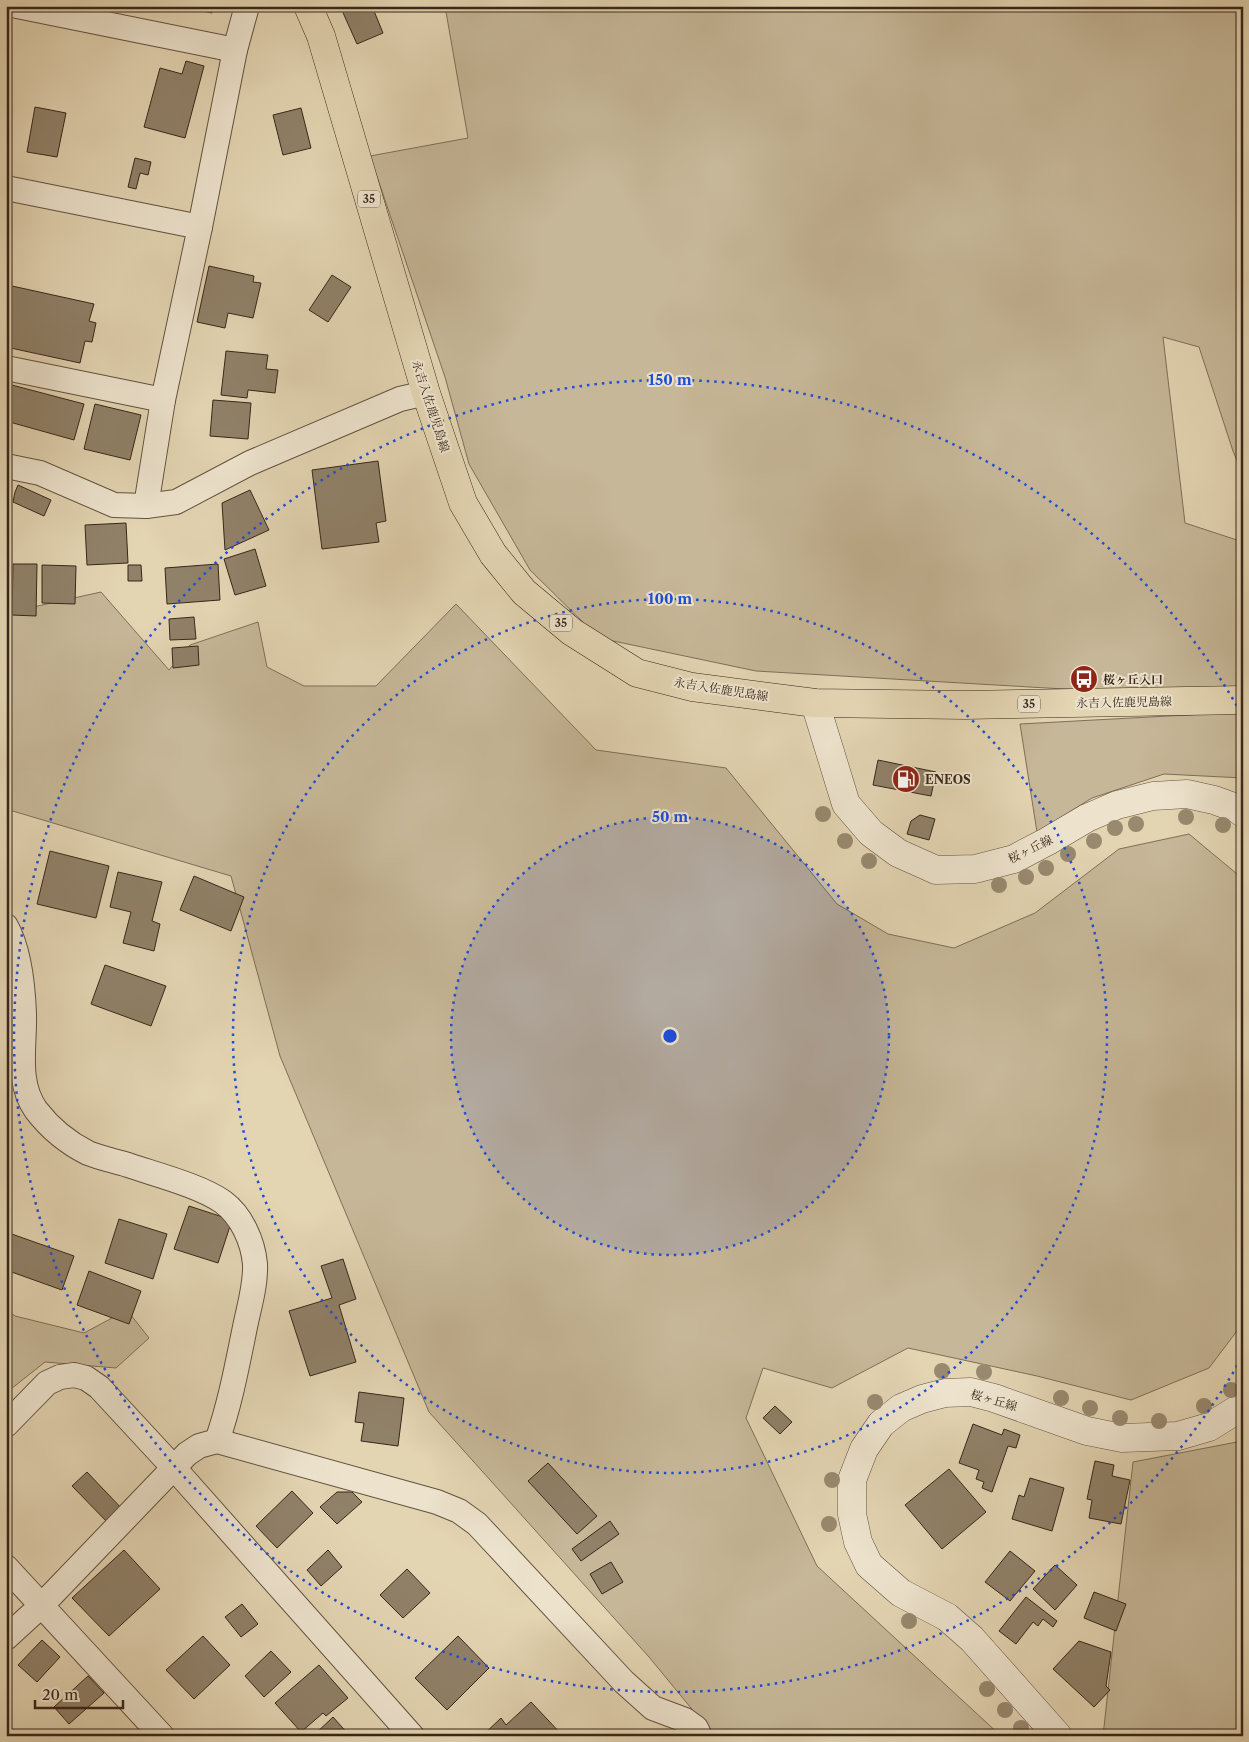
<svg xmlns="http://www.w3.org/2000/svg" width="1249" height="1742" font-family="'Libre Caslon Text','Noto Serif JP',serif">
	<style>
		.green { fill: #c6b798; stroke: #7e6f58 }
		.building { fill: #908169; stroke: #372719 }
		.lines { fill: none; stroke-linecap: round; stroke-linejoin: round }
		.minor-casing { stroke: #62523f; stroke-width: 26 }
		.tertiary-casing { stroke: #62523f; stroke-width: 29 }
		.primary-casing { stroke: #372719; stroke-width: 29 }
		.minor { stroke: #ede3cd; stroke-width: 24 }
		.tertiary { stroke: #ede3cd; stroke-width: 28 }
		.primary { stroke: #e3d4b2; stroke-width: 28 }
		.tree { fill: #98896f }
		.ring { fill: none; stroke: #1d4ed8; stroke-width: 2.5; stroke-dasharray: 2.5 5 }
		.labels { text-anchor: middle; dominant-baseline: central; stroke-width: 4; stroke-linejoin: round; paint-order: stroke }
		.shield { fill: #ede3cd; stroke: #6e5f4f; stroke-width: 1 }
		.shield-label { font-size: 11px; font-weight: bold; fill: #372719 }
		.street-label { font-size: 12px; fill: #372719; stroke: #ede3cd }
		.poi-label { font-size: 12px; font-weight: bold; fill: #372719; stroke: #ede3cd; text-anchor: start }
		.centre { fill: #1d4ed8; stroke: #ede3cd; stroke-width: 2.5 }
		.ring-label { font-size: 15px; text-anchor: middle; font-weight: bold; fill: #1d4ed8; stroke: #ede3cd; stroke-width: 4; stroke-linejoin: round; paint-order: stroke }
	</style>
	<rect width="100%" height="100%" fill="#e3d4b2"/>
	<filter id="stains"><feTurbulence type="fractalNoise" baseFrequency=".004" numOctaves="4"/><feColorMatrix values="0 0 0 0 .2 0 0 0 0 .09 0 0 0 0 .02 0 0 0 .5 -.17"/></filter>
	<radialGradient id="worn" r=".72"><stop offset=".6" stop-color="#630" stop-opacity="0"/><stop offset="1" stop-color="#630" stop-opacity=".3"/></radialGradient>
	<g class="green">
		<path d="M 445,6 L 1243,6 L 1243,475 L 1233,451 L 1199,347 L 1163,337 L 1185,523 L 1243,542 L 1243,687 L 1081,690 L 756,671 L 599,638 L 530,570 L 469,464 L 445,377 L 370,156 L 468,138 Z"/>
		<path d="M 101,592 L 169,670 L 190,645 L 258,622 L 267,667 L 304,686 L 376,686 L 456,604 L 596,750 L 726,768 L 837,904 L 888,934 L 954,948 L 1035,913 L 1119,849 L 1189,834 L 1237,874 L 1243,887 L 1243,1323 L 1209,1368 L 1131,1400 L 1037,1376 L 908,1348 L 832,1388 L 763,1368 L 746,1418 L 817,1566 L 1001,1736 L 714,1736 L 649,1657 L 429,1412 L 280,1056 L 231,876 L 6,809 L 6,669 L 8,667 L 6,613 Z"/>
		<path d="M 1243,712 L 1243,778 L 1164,774 L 1092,798 L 1037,832 L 1020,724 Z"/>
		<path d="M 6,1309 L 15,1316 L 84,1333 L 127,1310 L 149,1338 L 116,1368 L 45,1362 L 6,1393 Z"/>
		<path d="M 1243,1435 L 1243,1736 L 1103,1736 L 1133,1462 L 1237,1442 Z"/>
	</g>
	<g class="building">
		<path d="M 179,6 L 213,6 L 212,13 Z"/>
		<path d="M 340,6 L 372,6 L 383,33 L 357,44 Z"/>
		<path d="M 186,61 L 204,66 L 185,138 L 144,127 L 160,68 L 182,74 Z"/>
		<path d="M 35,107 L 66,113 L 57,157 L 27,152 Z"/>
		<path d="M 301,108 L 311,148 L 283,155 L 273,115 Z"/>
		<path d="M 135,158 L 151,162 L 148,175 L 140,173 L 136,189 L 128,187 Z"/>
		<path d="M 209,266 L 254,276 L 253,282 L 261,283 L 253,318 L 228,313 L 225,328 L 197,322 Z"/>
		<path d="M 332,275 L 351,287 L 328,322 L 309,310 Z"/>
		<path d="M 12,286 L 94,304 L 89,321 L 96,323 L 92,342 L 85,341 L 80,363 L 6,347 L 6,313 Z"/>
		<path d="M 226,351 L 268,355 L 266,369 L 278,370 L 275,393 L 248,390 L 247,398 L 221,395 Z"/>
		<path d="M 8,384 L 84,404 L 74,440 L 6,421 L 6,391 Z"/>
		<path d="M 213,400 L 251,403 L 248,439 L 210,436 Z"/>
		<path d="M 95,404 L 141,415 L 130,460 L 84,449 Z"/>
		<path d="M 378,461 L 386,521 L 376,523 L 379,542 L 322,549 L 312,470 Z"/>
		<path d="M 18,485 L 51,500 L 44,516 L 13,502 L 15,492 Z"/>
		<path d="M 250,490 L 269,530 L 225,550 L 222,503 Z"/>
		<path d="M 126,523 L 128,563 L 87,565 L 85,525 Z"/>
		<path d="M 255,549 L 266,586 L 235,595 L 224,559 Z"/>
		<path d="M 13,564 L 37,564 L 36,616 L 12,615 Z"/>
		<path d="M 218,564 L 220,600 L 167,604 L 165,568 Z"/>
		<path d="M 42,565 L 76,566 L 75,604 L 42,603 Z"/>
		<path d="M 128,565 L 141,565 L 142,581 L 128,581 Z"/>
		<path d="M 194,617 L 196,639 L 170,640 L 169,619 Z"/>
		<path d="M 198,646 L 199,665 L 173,668 L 172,648 Z"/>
		<path d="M 878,760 L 936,772 L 931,796 L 873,785 Z"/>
		<path d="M 920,815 L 935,819 L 929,840 L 907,834 L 911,821 Z"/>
		<path d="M 50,851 L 109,866 L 96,918 L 37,904 Z"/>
		<path d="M 118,872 L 162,882 L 152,921 L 160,924 L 154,951 L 123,943 L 131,912 L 110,907 Z"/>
		<path d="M 194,876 L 244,897 L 231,931 L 180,910 Z"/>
		<path d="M 105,965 L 166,986 L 151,1026 L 91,1004 Z"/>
		<path d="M 189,1206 L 232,1220 L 218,1263 L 174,1249 Z"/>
		<path d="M 119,1219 L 167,1234 L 153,1279 L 105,1263 Z"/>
		<path d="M 6,1232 L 74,1256 L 62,1290 L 6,1270 Z"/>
		<path d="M 343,1259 L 356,1299 L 339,1305 L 356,1362 L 310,1376 L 289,1311 L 332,1298 L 321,1266 Z"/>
		<path d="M 89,1271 L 141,1291 L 129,1324 L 77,1305 Z"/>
		<path d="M 359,1392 L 404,1398 L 398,1446 L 361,1441 L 364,1423 L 355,1422 Z"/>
		<path d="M 775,1406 L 792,1422 L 780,1434 L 763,1418 Z"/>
		<path d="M 973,1424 L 1002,1435 L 1004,1429 L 1020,1435 L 1016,1448 L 1008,1446 L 992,1492 L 982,1488 L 984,1482 L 976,1479 L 979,1470 L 959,1463 Z"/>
		<path d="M 1095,1461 L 1114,1465 L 1112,1476 L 1130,1480 L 1121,1524 L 1089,1518 L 1092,1500 L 1087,1499 Z"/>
		<path d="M 548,1463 L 597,1516 L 577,1534 L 528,1481 Z"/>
		<path d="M 949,1469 L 986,1512 L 942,1549 L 905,1505 Z"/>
		<path d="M 87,1472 L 125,1512 L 111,1526 L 72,1486 Z"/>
		<path d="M 1030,1478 L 1064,1488 L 1052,1531 L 1012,1519 L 1019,1495 L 1024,1497 Z"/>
		<path d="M 292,1491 L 313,1513 L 277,1548 L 256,1526 Z"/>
		<path d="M 337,1492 L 352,1492 L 362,1502 L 337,1524 L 320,1507 Z"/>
		<path d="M 610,1521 L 619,1534 L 581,1561 L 572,1549 Z"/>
		<path d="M 124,1550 L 160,1589 L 109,1636 L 72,1598 Z"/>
		<path d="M 328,1550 L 342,1567 L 321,1586 L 307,1570 Z"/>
		<path d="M 1010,1551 L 1035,1571 L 1010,1601 L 985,1582 Z"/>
		<path d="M 611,1562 L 623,1582 L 602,1594 L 590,1574 Z"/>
		<path d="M 1055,1565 L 1077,1585 L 1055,1610 L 1033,1589 Z"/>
		<path d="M 407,1569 L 430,1593 L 403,1618 L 380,1595 Z"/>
		<path d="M 1094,1592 L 1126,1604 L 1116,1631 L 1084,1618 Z"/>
		<path d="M 1026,1597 L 1057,1621 L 1053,1627 L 1043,1619 L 1038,1626 L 1033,1622 L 1016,1644 L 999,1631 Z"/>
		<path d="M 242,1604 L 258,1624 L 241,1637 L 225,1617 Z"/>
		<path d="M 203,1636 L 230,1665 L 194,1699 L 166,1670 Z"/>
		<path d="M 458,1636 L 489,1668 L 447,1710 L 415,1678 Z"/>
		<path d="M 42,1640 L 60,1657 L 37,1682 L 18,1665 Z"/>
		<path d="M 1079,1641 L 1111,1652 L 1106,1686 L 1110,1690 L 1094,1707 L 1053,1669 Z"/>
		<path d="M 271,1651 L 291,1672 L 264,1697 L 245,1676 Z"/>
		<path d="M 319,1665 L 348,1698 L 326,1716 L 323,1713 L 301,1732 L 275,1703 Z"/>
		<path d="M 88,1676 L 104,1693 L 69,1724 L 54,1707 Z"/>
		<path d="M 531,1702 L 563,1736 L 482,1736 L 501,1718 L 506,1725 Z"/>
		<path d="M 333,1717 L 350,1736 L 313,1736 Z"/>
	</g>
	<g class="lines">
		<g class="minor-casing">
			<g id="minor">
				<path d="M 17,6 L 235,50"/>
				<path d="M 6,188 L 200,227"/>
				<path d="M 6,368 L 163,400"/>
				<path d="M 6,466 L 40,473 L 114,505 L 146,506 L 176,502 L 250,463 L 400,399 L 426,393"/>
				<path d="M 146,506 L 163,400 L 200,227 L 235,50 L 247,6"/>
				<path d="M 6,926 C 20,951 23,986 24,1014 C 25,1046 16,1082 36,1110 C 49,1127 68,1143 88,1153 C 100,1158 115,1161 128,1165 C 154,1174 201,1186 223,1202 C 241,1215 253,1241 255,1264 C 256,1285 249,1307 245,1327 C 237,1366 230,1404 217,1441 L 199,1446 L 187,1454 L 41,1606 L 6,1638"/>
				<path d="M 6,1425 L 47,1383 L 60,1377 L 74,1375 L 86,1378 L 99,1387 L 174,1468 L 412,1736"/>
				<path d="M 217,1441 L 437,1502 L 459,1511 L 477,1524 L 624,1682 L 653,1708 L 685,1720 L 696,1728 L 700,1736"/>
				<path d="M 6,1567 L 162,1736"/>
			</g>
		</g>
		<g class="tertiary-casing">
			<g id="tertiary">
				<path d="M 815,703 L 846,804 L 871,833 L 898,853 L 936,870 L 975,869 L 1014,859 L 1048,841 L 1087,818 L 1117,805 L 1153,796 L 1187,794 L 1214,800 L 1236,808 L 1243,813"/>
				<path d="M 1058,1736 L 972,1639 L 947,1617 L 901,1593 L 869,1565 L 858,1542 L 852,1514 L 852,1480 L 864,1449 L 881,1424 L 901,1408 L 922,1399 L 945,1393 L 971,1392 L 994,1398 L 1087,1431 L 1122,1438 L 1178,1436 L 1209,1427 L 1243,1406"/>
			</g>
		</g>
		<g class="primary-casing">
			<path id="primary" d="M 308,6 L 321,36 L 426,393 L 463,503 L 493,554 L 524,592 L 572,632 L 637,673 L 692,687 L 815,703 L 965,705 L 1243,700"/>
		</g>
		<use href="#minor" class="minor"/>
		<use href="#tertiary" class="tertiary"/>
		<use href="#primary" class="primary"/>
	</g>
	<g class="tree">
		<circle cx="823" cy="814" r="8"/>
		<circle cx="1186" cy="817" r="8"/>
		<circle cx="1136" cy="824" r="8"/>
		<circle cx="1223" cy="825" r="8"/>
		<circle cx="1115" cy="828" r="8"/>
		<circle cx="845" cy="841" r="8"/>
		<circle cx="1094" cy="841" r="8"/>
		<circle cx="1068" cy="854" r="8"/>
		<circle cx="869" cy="861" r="8"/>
		<circle cx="1046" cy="868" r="8"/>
		<circle cx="1026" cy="877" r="8"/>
		<circle cx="999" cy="885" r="8"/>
		<circle cx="942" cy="1371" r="8"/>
		<circle cx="984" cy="1372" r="8"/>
		<circle cx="1231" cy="1390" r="8"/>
		<circle cx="1061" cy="1398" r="8"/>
		<circle cx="875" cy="1402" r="8"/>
		<circle cx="1204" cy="1406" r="8"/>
		<circle cx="1090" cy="1408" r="8"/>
		<circle cx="1120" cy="1418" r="8"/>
		<circle cx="1159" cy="1421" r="8"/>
		<circle cx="832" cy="1480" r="8"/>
		<circle cx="829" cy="1524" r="8"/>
		<circle cx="909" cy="1621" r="8"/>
		<circle cx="987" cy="1689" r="8"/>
		<circle cx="1005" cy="1710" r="8"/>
		<circle cx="1021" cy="1728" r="8"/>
	</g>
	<circle cx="670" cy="1036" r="219" fill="#1d4ed8" fill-opacity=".12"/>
	<g class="ring">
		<circle cx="670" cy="1036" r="219"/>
		<circle cx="670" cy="1036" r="437"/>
		<path d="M1241 1359A656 656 0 1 1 1241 713"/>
	</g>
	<defs>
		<g id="bus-disc" transform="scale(1.4375)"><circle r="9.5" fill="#8f2418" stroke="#ede3cd"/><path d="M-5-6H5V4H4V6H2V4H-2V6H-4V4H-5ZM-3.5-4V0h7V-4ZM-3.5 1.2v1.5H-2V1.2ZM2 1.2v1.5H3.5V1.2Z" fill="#fff"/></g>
		<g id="fuel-disc" transform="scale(1.4375)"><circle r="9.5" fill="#8f2418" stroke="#ede3cd"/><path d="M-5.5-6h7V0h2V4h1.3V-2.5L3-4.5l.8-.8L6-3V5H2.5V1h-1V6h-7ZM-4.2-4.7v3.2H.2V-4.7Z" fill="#fff"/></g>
	</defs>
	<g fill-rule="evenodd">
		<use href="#bus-disc" x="1084" y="679"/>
		<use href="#fuel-disc" x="906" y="779"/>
	</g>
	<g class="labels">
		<g class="shield">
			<rect x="358" y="190.5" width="22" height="17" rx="4"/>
			<rect x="550" y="614.5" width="22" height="17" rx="4"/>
			<rect x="1018" y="695.5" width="22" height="17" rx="4"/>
		</g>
		<g class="shield-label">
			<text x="369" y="199">35</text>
			<text x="561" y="623">35</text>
			<text x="1029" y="704">35</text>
		</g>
		<g class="street-label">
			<text transform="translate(431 406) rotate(72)">永吉入佐鹿児島線</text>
			<text transform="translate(721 689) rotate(9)">永吉入佐鹿児島線</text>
			<text transform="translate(1124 702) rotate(-1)">永吉入佐鹿児島線</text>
			<text transform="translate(1030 849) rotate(-26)">桜ヶ丘線</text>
			<text transform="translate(994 1400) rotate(16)">桜ヶ丘線</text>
		</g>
		<g class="poi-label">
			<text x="1103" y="679">桜ヶ丘入口</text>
			<text x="925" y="779">ENEOS</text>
		</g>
	</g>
	<circle cx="670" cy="1036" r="8" class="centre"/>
	<g class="ring-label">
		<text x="670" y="385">150 m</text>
		<text x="670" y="604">100 m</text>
		<text x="670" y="822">50 m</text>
	</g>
	<rect width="1249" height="1742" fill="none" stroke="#e3d4b2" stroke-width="25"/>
	<rect x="8" y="8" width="1234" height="1727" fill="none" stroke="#372719" stroke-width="2.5"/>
	<rect x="12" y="12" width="1224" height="1717" fill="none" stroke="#372719"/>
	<path d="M35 1700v8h88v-8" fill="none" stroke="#372719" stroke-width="2.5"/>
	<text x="42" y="1700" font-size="15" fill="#372719" stroke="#ede3cd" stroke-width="4" paint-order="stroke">20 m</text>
	<rect width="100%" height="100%" filter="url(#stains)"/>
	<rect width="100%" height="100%" fill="url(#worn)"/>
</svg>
